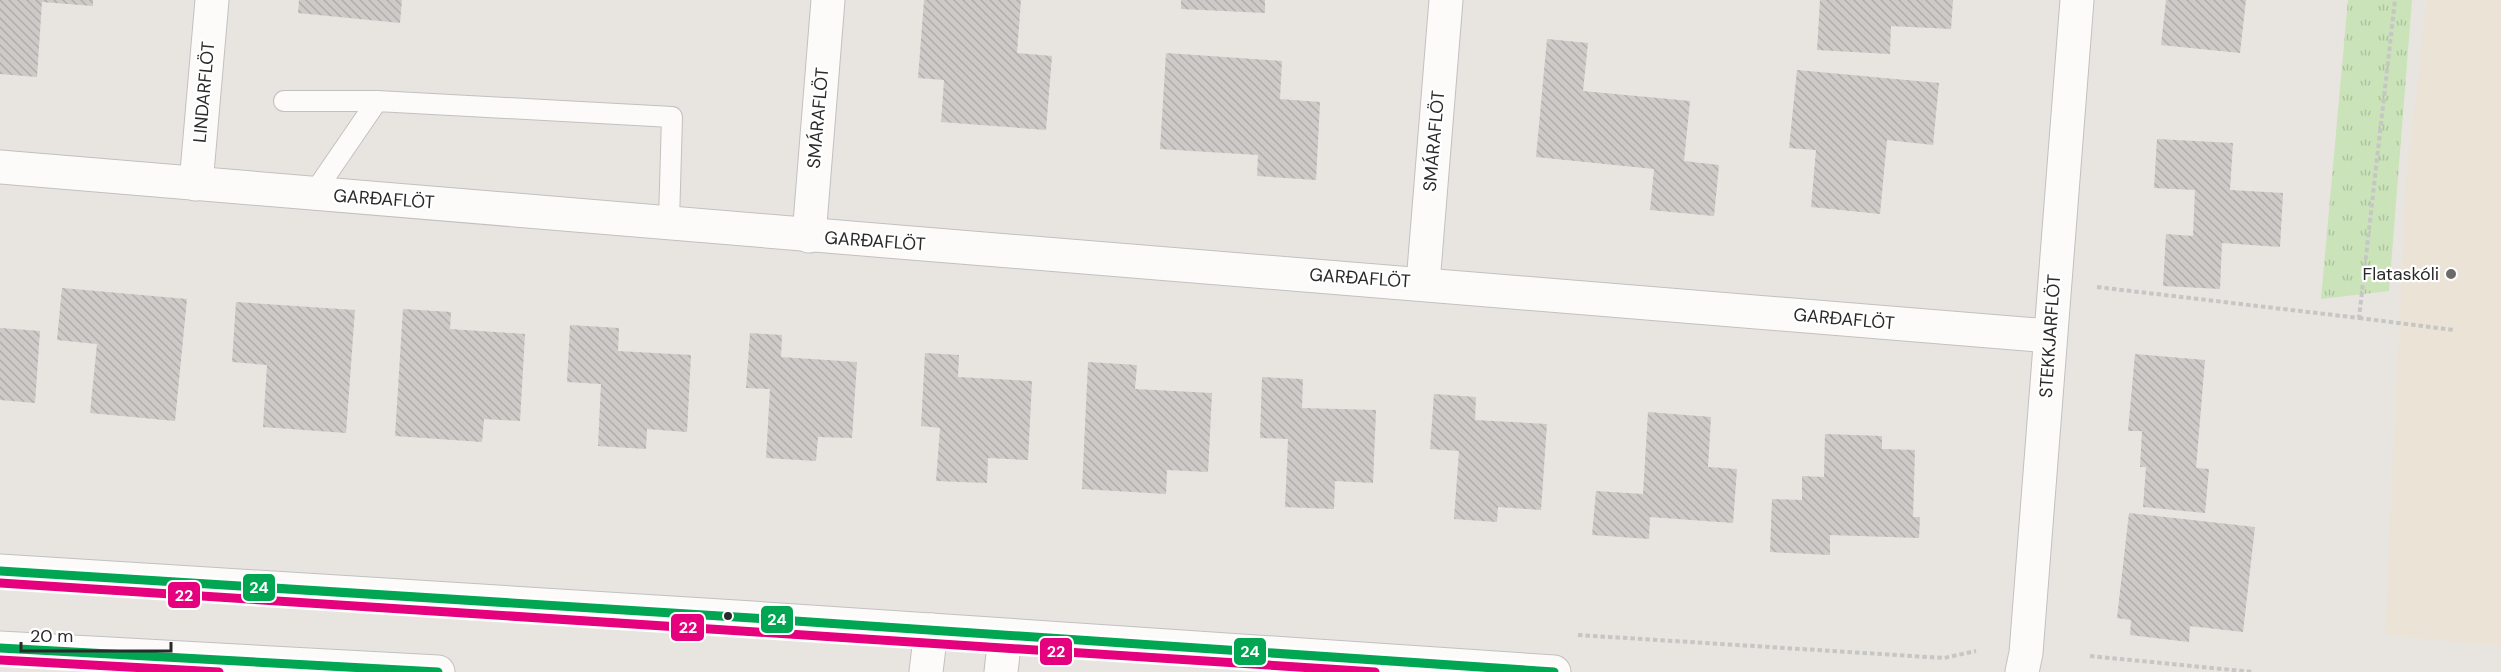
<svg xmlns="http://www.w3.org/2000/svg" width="2501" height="672" font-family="'DM Sans',sans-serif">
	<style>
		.education { fill: #ebe3d5 }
		.grass { fill: url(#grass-tufts) }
		.building { fill: url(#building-back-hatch) }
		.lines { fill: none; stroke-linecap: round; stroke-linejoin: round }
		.service-casing { stroke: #c2c1c1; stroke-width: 22 }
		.minor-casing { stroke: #c2c1c1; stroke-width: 35 }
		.secondary-casing { stroke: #c2c1c1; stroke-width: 35 }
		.path { stroke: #c6c6c5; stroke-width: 4; stroke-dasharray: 4.5 3; stroke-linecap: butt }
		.service { stroke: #fcfbfa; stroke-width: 20 }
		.minor { stroke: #fcfbfa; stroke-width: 33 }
		.secondary { stroke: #fcfbfa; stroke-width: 33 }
		.bus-1-casing { stroke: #fff; stroke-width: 14 }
		.bus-2-casing { stroke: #fff; stroke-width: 14 }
		.bus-1 { stroke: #00a651; stroke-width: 9 }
		.bus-2 { stroke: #e5007d; stroke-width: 9 }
		.poi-dot { fill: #6c6b6a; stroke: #fff; stroke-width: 2 }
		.bus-dot { fill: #2a2a2a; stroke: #fff; stroke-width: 2 }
		.labels { text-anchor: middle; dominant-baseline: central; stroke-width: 4.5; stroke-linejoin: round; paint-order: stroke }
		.street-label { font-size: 18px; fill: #2a2a2a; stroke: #fff }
		.poi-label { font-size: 18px; fill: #2a2a2a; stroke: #fff; text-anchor: end }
		.line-badge { stroke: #fff; stroke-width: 2 }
		.badge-label { font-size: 16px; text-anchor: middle; font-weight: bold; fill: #fff }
	</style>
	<defs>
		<pattern id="grass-tufts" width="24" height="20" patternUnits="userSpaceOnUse" patternTransform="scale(1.5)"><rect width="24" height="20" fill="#cae3b9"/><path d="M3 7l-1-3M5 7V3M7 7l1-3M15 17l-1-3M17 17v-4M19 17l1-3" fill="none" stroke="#aec39f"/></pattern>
		<pattern id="building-back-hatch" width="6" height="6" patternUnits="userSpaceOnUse" patternTransform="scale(1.5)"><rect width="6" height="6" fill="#cdcac7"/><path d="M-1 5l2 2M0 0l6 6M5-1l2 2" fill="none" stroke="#b0aeab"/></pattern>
	</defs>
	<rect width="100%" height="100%" fill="#e8e4e0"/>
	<path class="education" d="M 2427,0 L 2501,0 L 2501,646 L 2385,635 L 2406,180 Z"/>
	<path class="grass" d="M 2348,0 L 2412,0 L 2389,291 L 2321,299 Z"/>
	<g class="building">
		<path d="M 0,0 L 93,0 L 93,6 L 42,2 L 37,77 L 0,74 Z"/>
		<path d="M 299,0 L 402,0 L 400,23 L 298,13 Z"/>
		<path d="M 924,0 L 1021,0 L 1017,53 L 1052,56 L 1046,130 L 941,122 L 944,80 L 918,78 Z"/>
		<path d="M 1181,0 L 1265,0 L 1265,13 L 1181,9 Z"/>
		<path d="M 1820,0 L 1953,0 L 1951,29 L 1891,26 L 1890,54 L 1817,50 Z"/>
		<path d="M 2166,0 L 2246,0 L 2240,53 L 2161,45 Z"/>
		<path d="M 1547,39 L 1588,43 L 1583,91 L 1690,101 L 1684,161 L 1719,165 L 1714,216 L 1650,210 L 1654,169 L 1536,157 Z"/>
		<path d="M 1166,53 L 1282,61 L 1280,99 L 1320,102 L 1316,180 L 1257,176 L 1258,155 L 1160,149 Z"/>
		<path d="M 1797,70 L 1939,83 L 1933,145 L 1887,140 L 1880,214 L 1811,207 L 1816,150 L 1789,148 Z"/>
		<path d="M 2157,139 L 2233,143 L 2230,190 L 2283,193 L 2280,247 L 2222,243 L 2220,289 L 2163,286 L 2166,234 L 2193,236 L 2195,190 L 2154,188 Z"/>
		<path d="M 62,288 L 187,299 L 175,421 L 90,413 L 97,344 L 57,340 Z"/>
		<path d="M 236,302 L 355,310 L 346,433 L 263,427 L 267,365 L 232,362 Z"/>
		<path d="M 403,309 L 451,312 L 450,329 L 525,334 L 520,421 L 484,419 L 482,442 L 395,436 Z"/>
		<path d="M 570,325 L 619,328 L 618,351 L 691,355 L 687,432 L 647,429 L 646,449 L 598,446 L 601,384 L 567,382 Z"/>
		<path d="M 0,328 L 40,331 L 35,403 L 0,400 Z"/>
		<path d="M 750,333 L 782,335 L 781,357 L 857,362 L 852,438 L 818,437 L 816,461 L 766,458 L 770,389 L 746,388 Z"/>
		<path d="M 925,353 L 959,355 L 958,377 L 1032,381 L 1028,460 L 988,458 L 987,483 L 936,481 L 940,428 L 921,426 Z"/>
		<path d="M 2135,354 L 2205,360 L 2196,468 L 2209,469 L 2205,513 L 2143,507 L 2146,467 L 2140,467 L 2142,431 L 2128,431 Z"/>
		<path d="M 1088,362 L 1137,365 L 1135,389 L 1212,393 L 1208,472 L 1167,470 L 1166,494 L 1082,489 Z"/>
		<path d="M 1262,377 L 1303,379 L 1302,408 L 1376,410 L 1373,483 L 1335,481 L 1334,509 L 1285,507 L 1288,439 L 1260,438 Z"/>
		<path d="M 1434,394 L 1476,397 L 1475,420 L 1547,424 L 1541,510 L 1498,507 L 1497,522 L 1454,519 L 1459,451 L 1430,449 Z"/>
		<path d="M 1648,412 L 1711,417 L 1708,467 L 1737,469 L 1733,523 L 1650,517 L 1649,539 L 1592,535 L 1596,491 L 1643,494 Z"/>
		<path d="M 1825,434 L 1882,436 L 1882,449 L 1915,450 L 1913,517 L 1920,517 L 1919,538 L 1830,535 L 1830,555 L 1770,552 L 1772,499 L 1802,500 L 1802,476 L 1824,477 Z"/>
		<path d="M 2129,513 L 2255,527 L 2243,632 L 2190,626 L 2189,642 L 2130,635 L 2131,620 L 2117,618 Z"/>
	</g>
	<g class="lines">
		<g class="service-casing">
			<g id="service">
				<path d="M 284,101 L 377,101"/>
				<path d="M 314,193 L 377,101 L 672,117 L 669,221"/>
			</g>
		</g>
		<g class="minor-casing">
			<g id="minor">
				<path d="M 0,167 C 683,226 1367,279 2050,336"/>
				<path d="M 196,184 L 212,0"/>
				<path d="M 809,236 L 828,0"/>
				<path d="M 1423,283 L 1446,0"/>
				<path d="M 926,672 L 931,630"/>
				<path d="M 1001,672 L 1005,636"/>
				<path d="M 2022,672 L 2026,653 L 2077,0"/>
			</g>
		</g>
		<g class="secondary-casing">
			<g id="secondary">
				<path d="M 0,571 L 752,618 L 1554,672"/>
				<path d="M 0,648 L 438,672"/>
			</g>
		</g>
		<g class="path">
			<path d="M 2097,287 L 2359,318 L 2395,0"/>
			<path d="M 2359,318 L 2454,330"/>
			<path d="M 1578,635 L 1944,658 L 1976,651"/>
			<path d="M 2090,656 L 2253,672"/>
		</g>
		<use href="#service" class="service"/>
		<use href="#minor" class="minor"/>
		<use href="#secondary" class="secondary"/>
		<g class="bus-1-casing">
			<g id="bus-1">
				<path d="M 0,571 L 752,618 L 1554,672"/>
				<path d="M 0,648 L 438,672"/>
			</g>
		</g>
		<g class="bus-2-casing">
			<g id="bus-2">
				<path d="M 0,583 L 1375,672"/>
				<path d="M 0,660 L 219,672"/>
			</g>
		</g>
		<use href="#bus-1" class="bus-1"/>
		<use href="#bus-2" class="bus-2"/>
	</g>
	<circle class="poi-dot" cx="2451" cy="274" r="6"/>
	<circle class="bus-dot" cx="728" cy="616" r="5"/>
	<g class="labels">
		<g class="street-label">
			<text transform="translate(204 92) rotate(-85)">LINDARFLÖT</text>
			<text transform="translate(818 118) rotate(-85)">SMÁRAFLÖT</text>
			<text transform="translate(1434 141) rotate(-85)">SMÁRAFLÖT</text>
			<text transform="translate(384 199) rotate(4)">GARÐAFLÖT</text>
			<text transform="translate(875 241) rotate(4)">GARÐAFLÖT</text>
			<text transform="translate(1360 278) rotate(4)">GARÐAFLÖT</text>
			<text transform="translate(1844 319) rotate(5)">GARÐAFLÖT</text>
			<text transform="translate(2050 336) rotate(-86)">STEKKJARFLÖT</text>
		</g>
		<g class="poi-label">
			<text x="2439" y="274">Flataskóli</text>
		</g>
	</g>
	<g class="line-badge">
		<rect x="242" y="573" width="34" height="29" rx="6" fill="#00a651"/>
		<rect x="167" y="581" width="34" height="28" rx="6" fill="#e5007d"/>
		<rect x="760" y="605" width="34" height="29" rx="6" fill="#00a651"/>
		<rect x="670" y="613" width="35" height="29" rx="6" fill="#e5007d"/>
		<rect x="1039" y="637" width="34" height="29" rx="6" fill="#e5007d"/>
		<rect x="1233" y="637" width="34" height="29" rx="6" fill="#00a651"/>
	</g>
	<g class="badge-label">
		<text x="259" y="593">24</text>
		<text x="184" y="601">22</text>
		<text x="777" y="625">24</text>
		<text x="688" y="633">22</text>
		<text x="1056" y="657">22</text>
		<text x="1250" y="657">24</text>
	</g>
	<path d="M21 642v9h150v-9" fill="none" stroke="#2a2a2a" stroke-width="3"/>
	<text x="30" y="642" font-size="18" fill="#2a2a2a" stroke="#ffffff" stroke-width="4.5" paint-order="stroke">20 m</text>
</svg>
